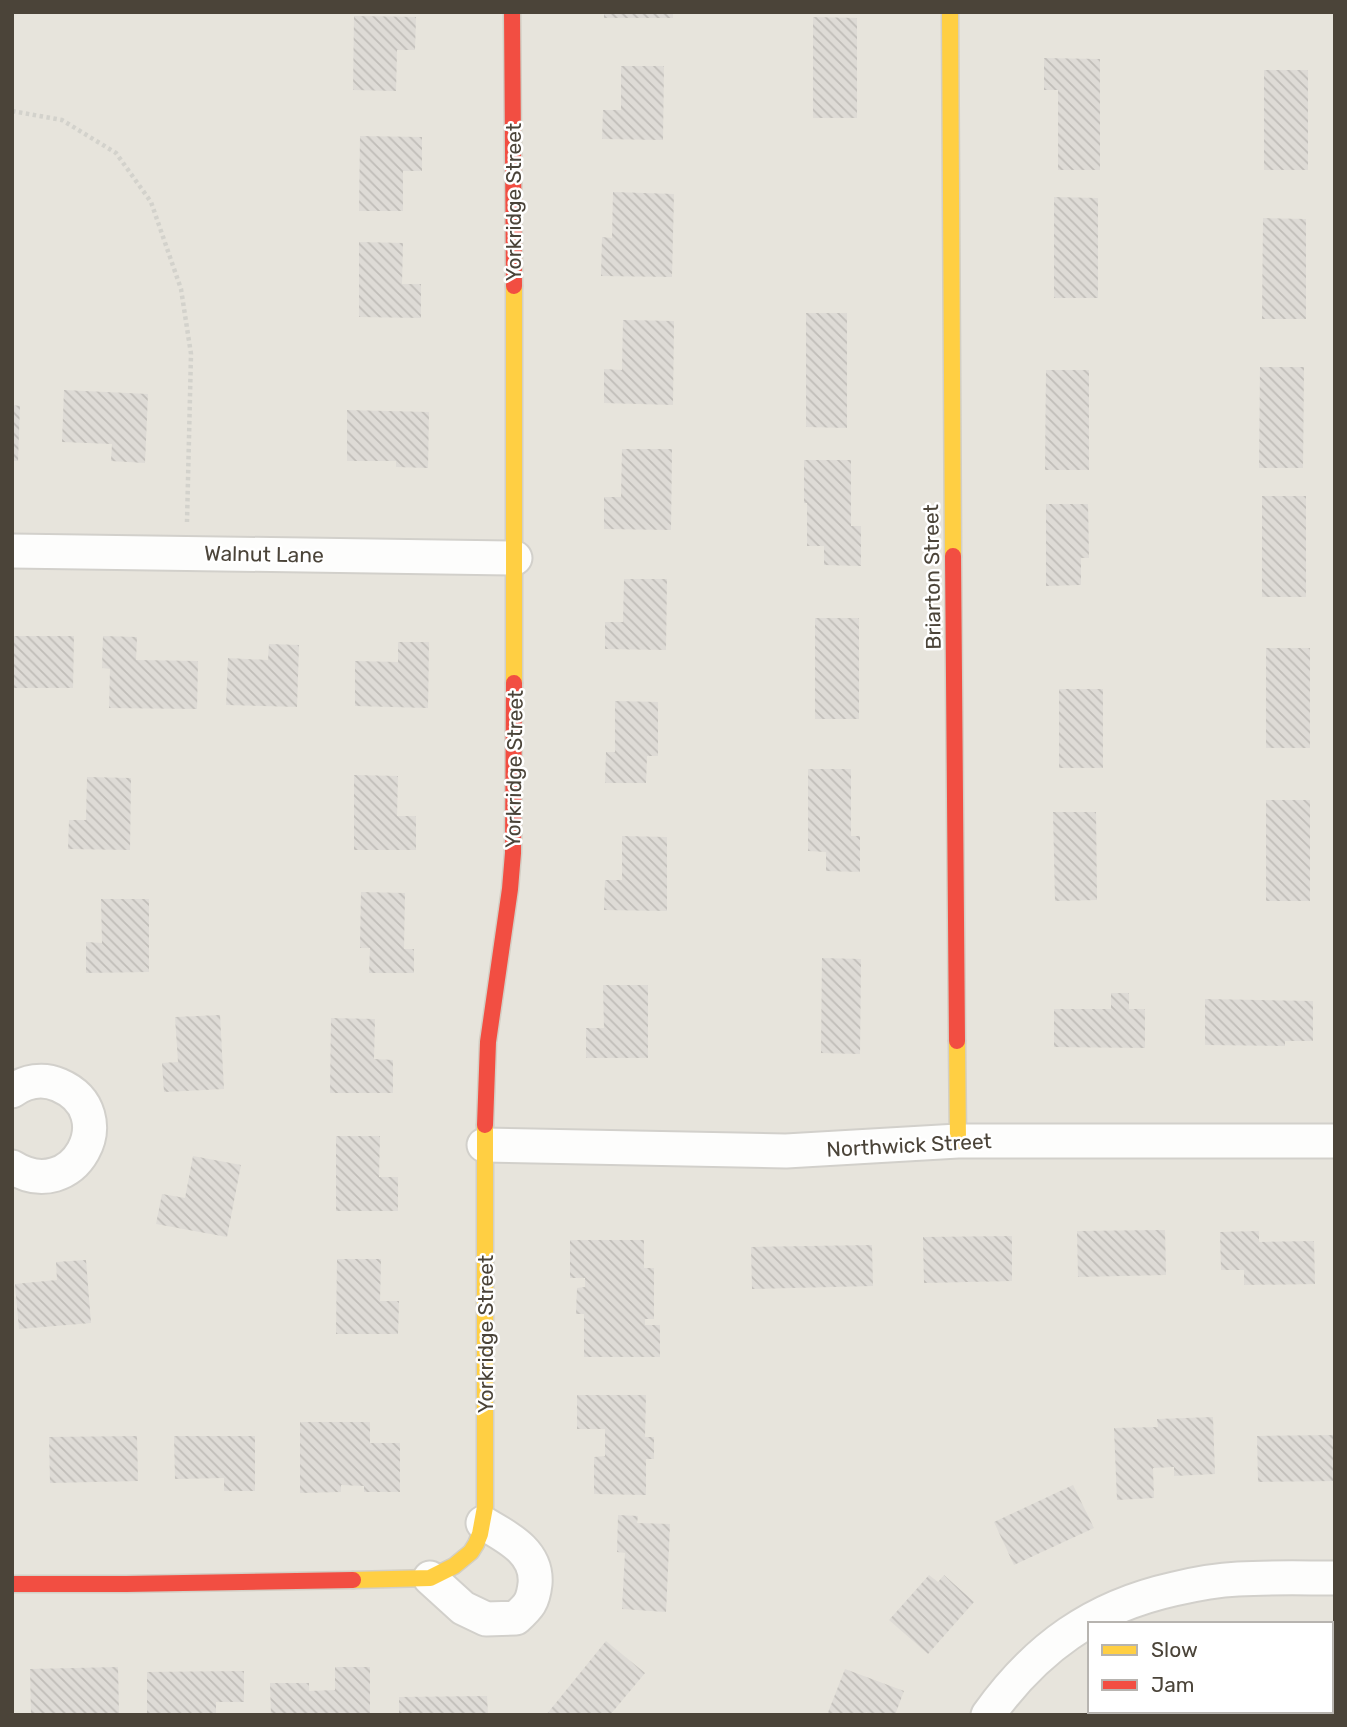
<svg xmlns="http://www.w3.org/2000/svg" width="1347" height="1727" font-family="Rubik,sans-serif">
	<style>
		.residential { fill: #e7e4dc; fill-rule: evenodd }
		.building { fill: url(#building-back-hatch) }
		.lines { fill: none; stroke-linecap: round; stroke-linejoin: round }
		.street-casing { stroke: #d2d0cb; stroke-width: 37 }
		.slow-casing { stroke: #d3cfc5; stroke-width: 19 }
		.jam-casing { stroke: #d3cfc5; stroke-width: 19 }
		.path { stroke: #d3d2cc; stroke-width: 4.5; stroke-dasharray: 3.5 3.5; stroke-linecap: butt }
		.street { stroke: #fdfdfc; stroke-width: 33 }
		.slow { stroke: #ffcf43; stroke-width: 16 }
		.jam { stroke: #f24e42; stroke-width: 16 }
		.labels { text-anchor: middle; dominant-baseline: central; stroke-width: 5; stroke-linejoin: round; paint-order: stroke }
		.street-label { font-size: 21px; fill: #4b4439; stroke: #fff }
	</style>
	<defs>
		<pattern id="building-back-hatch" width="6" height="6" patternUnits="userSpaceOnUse" patternTransform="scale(1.75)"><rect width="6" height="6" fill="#dedbd6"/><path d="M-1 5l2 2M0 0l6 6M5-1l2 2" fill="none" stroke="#c0bdb8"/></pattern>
	</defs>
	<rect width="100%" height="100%" fill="#f4f2ee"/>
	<path class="residential" d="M 12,12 L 1335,12 L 1335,1715 L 12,1715 L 12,1382 L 14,1382 L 12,1381 ZM 1090,1624 L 1331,1624 L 1331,1711 L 1090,1711 Z"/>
	<g class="building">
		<rect x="604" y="12" width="69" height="6"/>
		<path d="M 354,16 L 416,17 L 415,50 L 397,50 L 396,91 L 353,90 Z"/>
		<path d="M 813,17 L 857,18 L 857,118 L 813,118 Z"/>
		<path d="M 1044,58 L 1100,59 L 1100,170 L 1058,170 L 1058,90 L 1044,90 Z"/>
		<path d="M 621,66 L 664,66 L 663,140 L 602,139 L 603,110 L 621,110 Z"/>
		<rect x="1264" y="70" width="44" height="100"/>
		<path d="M 360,136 L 422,137 L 422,171 L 403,171 L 403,211 L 359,211 Z"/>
		<path d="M 613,192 L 674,194 L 672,277 L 601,276 L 602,237 L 612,238 Z"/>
		<path d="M 1054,197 L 1098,198 L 1098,298 L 1054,298 Z"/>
		<path d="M 1263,218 L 1306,219 L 1306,319 L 1262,319 Z"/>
		<path d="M 359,242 L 403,243 L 402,284 L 421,284 L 421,318 L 359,317 Z"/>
		<path d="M 806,313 L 847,313 L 847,428 L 806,427 Z"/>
		<path d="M 623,320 L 674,321 L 673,405 L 604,403 L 604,369 L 622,370 Z"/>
		<path d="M 1260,367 L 1304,367 L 1303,468 L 1259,468 Z"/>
		<path d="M 1046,370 L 1089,370 L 1089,470 L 1045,470 Z"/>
		<path d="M 64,390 L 148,394 L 145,463 L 111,461 L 112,444 L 62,442 Z"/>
		<path d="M 12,405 L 20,406 L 18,461 L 12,461 Z"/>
		<path d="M 347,410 L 429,412 L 428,468 L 396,467 L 396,461 L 347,461 Z"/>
		<path d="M 622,449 L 672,449 L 671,530 L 604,529 L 604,497 L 621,497 Z"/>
		<path d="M 804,460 L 851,460 L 851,526 L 861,526 L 861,566 L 824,565 L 824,546 L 807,546 L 807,503 L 804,503 Z"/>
		<rect x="1262" y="496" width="44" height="101"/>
		<path d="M 1046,504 L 1088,504 L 1089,558 L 1081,558 L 1081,585 L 1046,586 Z"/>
		<path d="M 624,579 L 667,579 L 666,650 L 605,649 L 605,622 L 623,622 Z"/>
		<rect x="815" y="618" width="44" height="101"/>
		<path d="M 12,636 L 74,636 L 73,688 L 12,688 Z"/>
		<path d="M 103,636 L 137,637 L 136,660 L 198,661 L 197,709 L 109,708 L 110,669 L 102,668 Z"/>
		<path d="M 398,642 L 429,642 L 428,708 L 355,706 L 355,661 L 398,662 Z"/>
		<path d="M 269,644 L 299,645 L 297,707 L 226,705 L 228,658 L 268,660 Z"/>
		<rect x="1266" y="648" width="44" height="100"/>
		<rect x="1059" y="689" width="44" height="79"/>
		<path d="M 615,701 L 658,702 L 658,756 L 647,756 L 646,783 L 605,783 L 606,752 L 615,752 Z"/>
		<path d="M 808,769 L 851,769 L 851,836 L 860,836 L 860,872 L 826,871 L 826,852 L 808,851 Z"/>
		<path d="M 354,775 L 398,776 L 397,816 L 416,816 L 416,850 L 354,850 Z"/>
		<path d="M 87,777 L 131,778 L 130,850 L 68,849 L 69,820 L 86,820 Z"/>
		<rect x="1266" y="800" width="44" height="101"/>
		<path d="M 1053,812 L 1096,812 L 1097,900 L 1055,901 Z"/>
		<path d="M 622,836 L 667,837 L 667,911 L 604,910 L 605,880 L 622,880 Z"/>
		<path d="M 361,892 L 405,893 L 404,949 L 414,949 L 414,973 L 369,973 L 370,948 L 360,948 Z"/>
		<path d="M 101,899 L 149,899 L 149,972 L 86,973 L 86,942 L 102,943 Z"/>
		<path d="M 822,958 L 861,959 L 860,1054 L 821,1053 Z"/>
		<path d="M 603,985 L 648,985 L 648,1058 L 586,1058 L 586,1028 L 604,1028 Z"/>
		<path d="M 1111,993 L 1129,993 L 1129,1009 L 1145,1009 L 1145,1048 L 1054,1047 L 1054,1009 L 1111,1009 Z"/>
		<path d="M 1205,999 L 1313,1001 L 1313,1041 L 1285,1041 L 1285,1046 L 1205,1045 Z"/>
		<path d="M 220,1015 L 224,1089 L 164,1092 L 162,1063 L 178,1062 L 175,1017 Z"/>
		<path d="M 331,1018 L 375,1019 L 374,1059 L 393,1060 L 393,1093 L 330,1093 Z"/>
		<path d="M 336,1136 L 380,1136 L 379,1177 L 398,1177 L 398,1211 L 336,1211 Z"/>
		<path d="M 193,1156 L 241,1165 L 227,1237 L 156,1224 L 162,1194 L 185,1198 Z"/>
		<path d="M 1165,1230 L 1166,1275 L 1078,1277 L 1077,1231 Z"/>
		<path d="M 1259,1231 L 1259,1242 L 1314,1241 L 1315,1284 L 1244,1285 L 1244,1270 L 1221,1270 L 1220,1232 Z"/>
		<path d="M 1012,1236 L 1012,1281 L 924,1283 L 923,1237 Z"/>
		<path d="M 570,1240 L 644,1240 L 644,1268 L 654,1268 L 654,1319 L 645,1319 L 645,1325 L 660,1325 L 660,1357 L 584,1357 L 584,1314 L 576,1314 L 577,1288 L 585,1287 L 585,1278 L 570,1278 Z"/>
		<path d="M 872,1245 L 873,1286 L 752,1289 L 751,1247 Z"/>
		<path d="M 337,1259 L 381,1259 L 380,1301 L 399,1301 L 398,1334 L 336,1334 Z"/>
		<path d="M 86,1260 L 91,1323 L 19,1329 L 15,1284 L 57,1280 L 56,1262 Z"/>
		<path d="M 577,1395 L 646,1395 L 645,1437 L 654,1437 L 654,1459 L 646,1459 L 646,1495 L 594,1494 L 594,1457 L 605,1456 L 605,1429 L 577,1429 Z"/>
		<path d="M 1213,1417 L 1215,1474 L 1174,1476 L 1174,1467 L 1153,1468 L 1154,1498 L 1117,1500 L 1114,1428 L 1158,1427 L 1157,1419 Z"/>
		<path d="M 300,1422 L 370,1422 L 370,1443 L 400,1443 L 400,1492 L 364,1492 L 364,1486 L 341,1485 L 341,1492 L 300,1493 Z"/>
		<path d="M 1335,1435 L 1335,1481 L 1258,1482 L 1257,1436 Z"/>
		<path d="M 137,1436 L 138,1481 L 50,1483 L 49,1437 Z"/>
		<path d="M 174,1436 L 255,1436 L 255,1491 L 224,1491 L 224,1478 L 175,1479 Z"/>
		<path d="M 1073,1485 L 1094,1528 L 1014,1565 L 994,1522 Z"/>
		<path d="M 618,1515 L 638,1516 L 637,1523 L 670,1524 L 666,1612 L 622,1609 L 625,1553 L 617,1552 Z"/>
		<path d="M 929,1575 L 938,1582 L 944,1575 L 974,1602 L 928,1654 L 889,1620 Z"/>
		<path d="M 606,1641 L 645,1673 L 610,1715 L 546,1715 Z"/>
		<path d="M 118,1667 L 119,1713 L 31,1714 L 30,1669 Z"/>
		<path d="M 335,1667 L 370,1667 L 370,1715 L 271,1715 L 270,1683 L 309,1683 L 309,1691 L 335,1690 Z"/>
		<path d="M 845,1669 L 904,1691 L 895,1715 L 871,1715 L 866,1712 L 865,1715 L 827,1715 Z"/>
		<path d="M 244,1671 L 244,1702 L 216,1702 L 216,1715 L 147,1715 L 147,1672 Z"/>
		<path d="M 487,1696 L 488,1715 L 399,1715 L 399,1697 Z"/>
		<rect x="1234" y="1711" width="76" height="4"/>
	</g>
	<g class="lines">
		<g class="street-casing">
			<g id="street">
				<path d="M 12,551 L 515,558"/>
				<path d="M 12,1091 C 26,1081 43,1078 59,1085 C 124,1113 74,1206 12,1167"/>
				<path d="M 484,1145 L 786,1151 L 958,1141 L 1335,1141"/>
				<path d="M 430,1578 L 463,1608 L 486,1619 L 516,1618 C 529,1606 533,1602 535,1584 C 538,1552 507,1537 483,1523"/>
				<path d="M 988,1715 C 1036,1648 1093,1607 1174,1589 C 1195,1584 1217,1580 1238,1579 C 1270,1577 1303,1578 1335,1578"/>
			</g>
		</g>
		<g class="slow-casing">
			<g id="slow">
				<path d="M 950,12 L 953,556"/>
				<path d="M 514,286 L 514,683"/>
				<path d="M 957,1041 L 958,1141"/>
				<path d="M 353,1580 L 430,1578 L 454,1566 L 471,1552 L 476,1544 L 480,1534 L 485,1507 L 485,1125"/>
			</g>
		</g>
		<g class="jam-casing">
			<g id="jam">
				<path d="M 512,12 L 514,286"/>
				<path d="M 953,556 L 957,1041"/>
				<path d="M 485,1125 L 488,1042 L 510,889 L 513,853 L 514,683"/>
				<path d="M 12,1584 L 126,1584 L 353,1580"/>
			</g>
		</g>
		<path class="path" d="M 12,111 L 62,120 L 116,153 L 151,202 L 181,289 L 191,354 L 187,522"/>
		<use href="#street" class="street"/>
		<use href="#slow" class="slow"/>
		<use href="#jam" class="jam"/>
	</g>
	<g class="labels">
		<g class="street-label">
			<text transform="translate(513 202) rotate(-90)">Yorkridge Street</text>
			<text transform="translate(264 554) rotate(1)">Walnut Lane</text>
			<text transform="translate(932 577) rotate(-91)">Briarton Street</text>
			<text transform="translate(514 769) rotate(-89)">Yorkridge Street</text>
			<text transform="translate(909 1145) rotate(-3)">Northwick Street</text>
			<text transform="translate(485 1334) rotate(-90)">Yorkridge Street</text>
		</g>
	</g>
	<rect width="1347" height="1727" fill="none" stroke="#4b4439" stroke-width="28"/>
	<rect x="1088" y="1622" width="245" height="91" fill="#ffffff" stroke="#b7b4b0" stroke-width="2"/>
	<rect x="1102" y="1645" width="35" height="10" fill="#ffcf43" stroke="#b7b4b0" stroke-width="2"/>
	<text x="1151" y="1657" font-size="21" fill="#4b4439">Slow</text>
	<rect x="1102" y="1680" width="35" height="10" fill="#f24e42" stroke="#b7b4b0" stroke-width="2"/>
	<text x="1151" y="1692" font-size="21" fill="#4b4439">Jam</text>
</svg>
